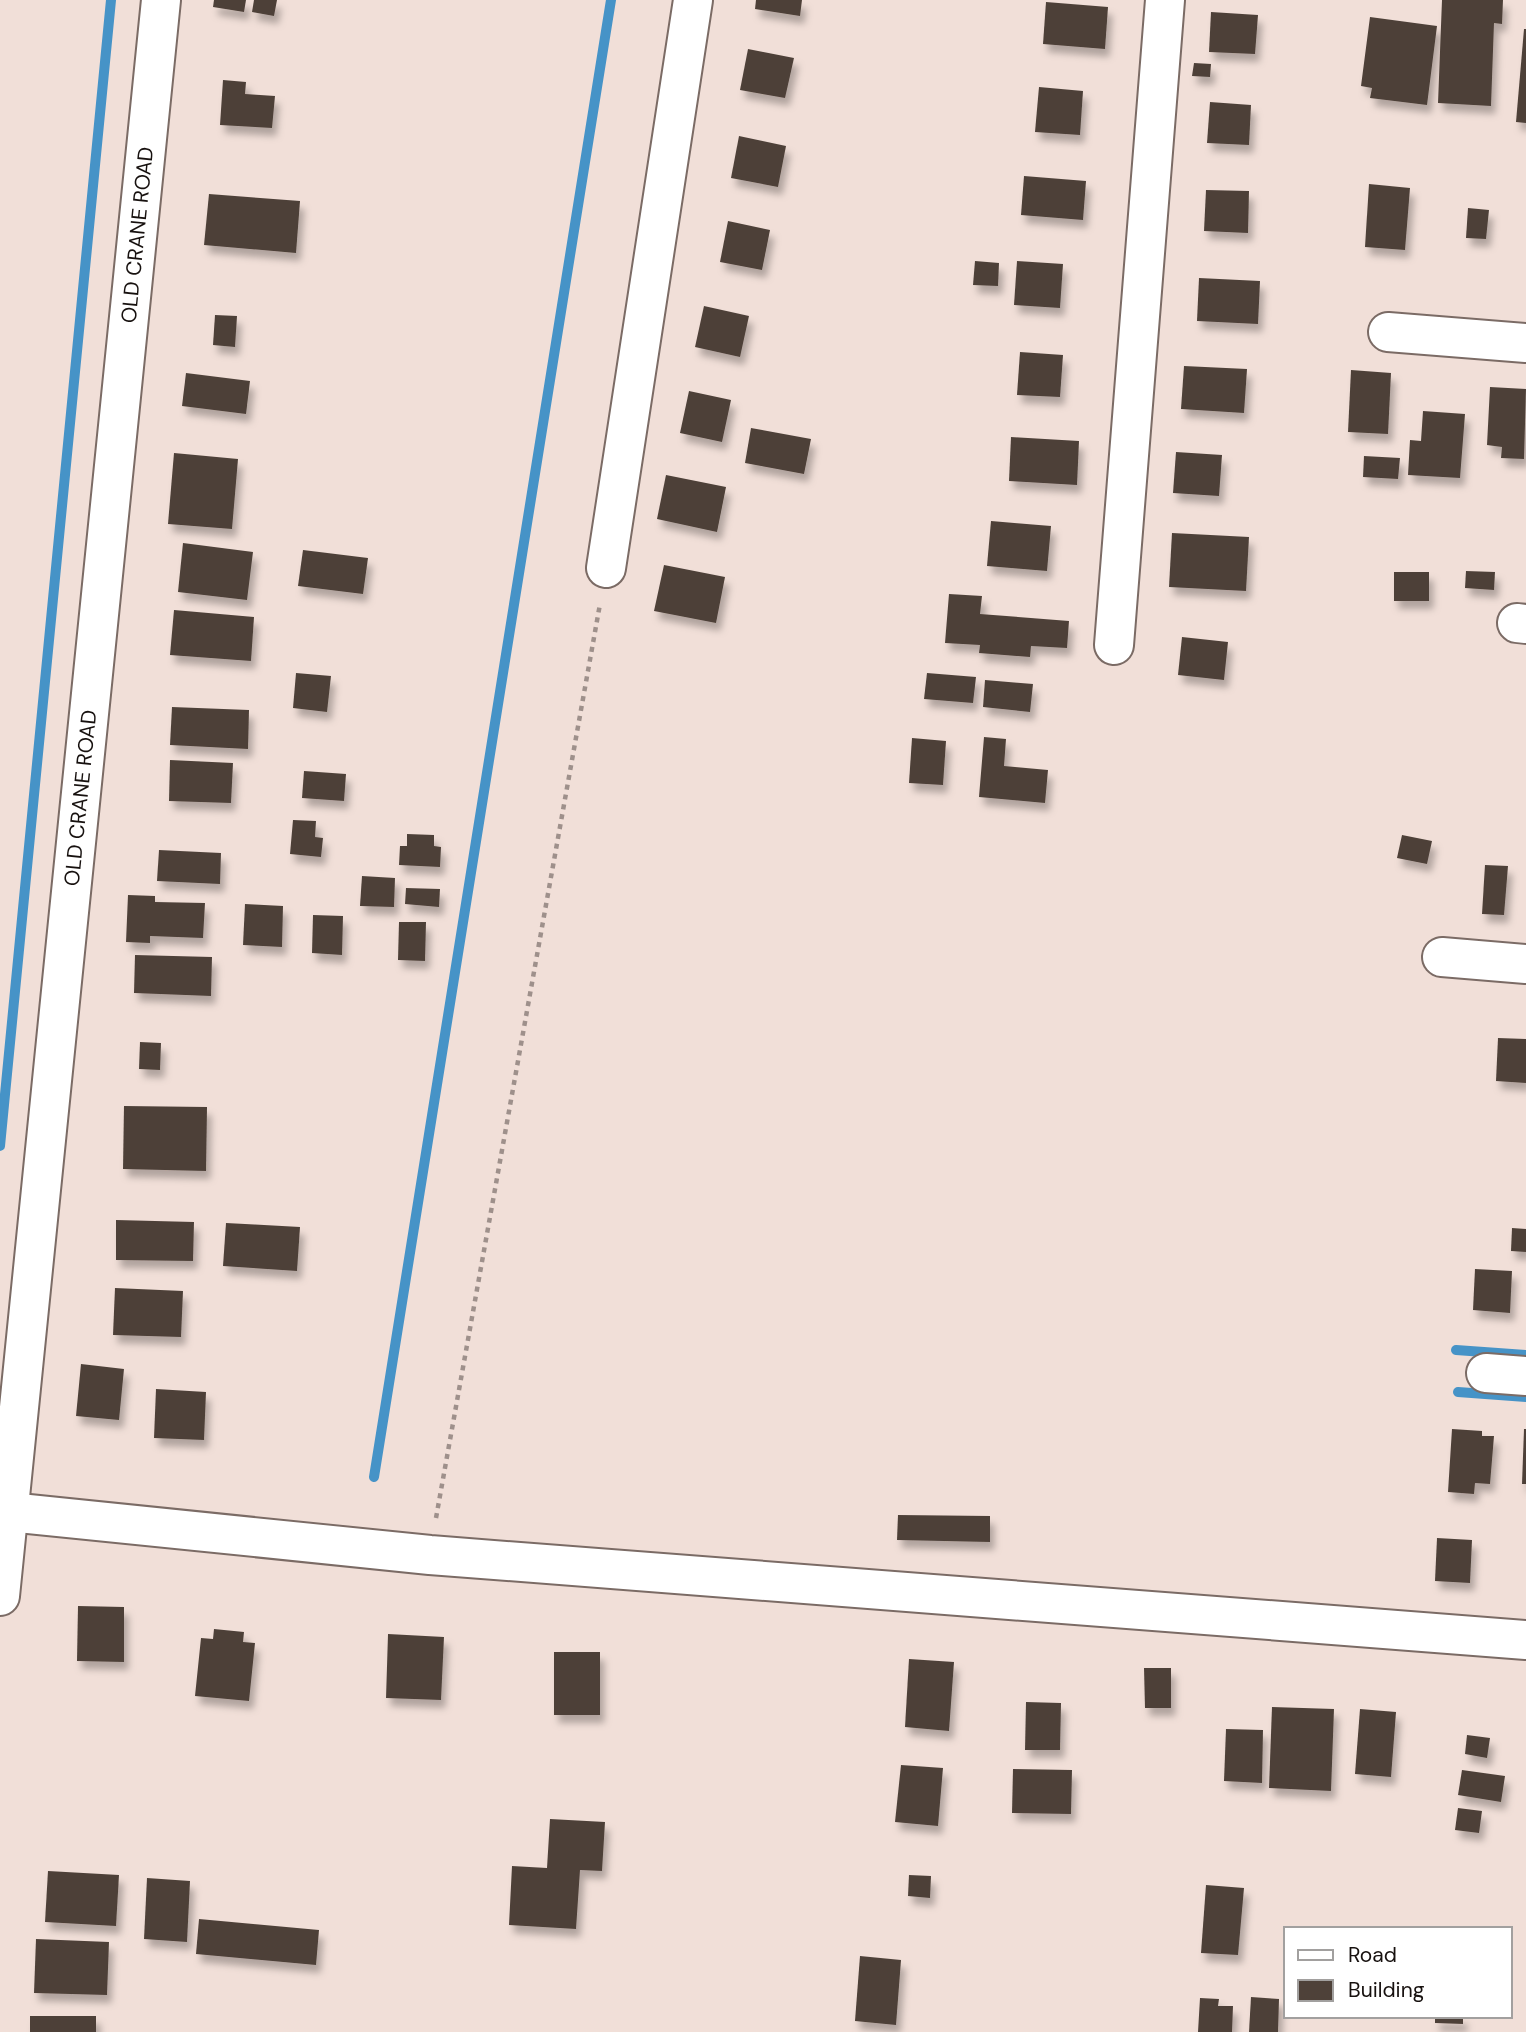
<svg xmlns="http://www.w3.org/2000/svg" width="1526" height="2032" font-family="'DM Sans',sans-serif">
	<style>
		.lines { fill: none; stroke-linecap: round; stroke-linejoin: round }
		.stream { stroke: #4693c7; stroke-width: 10 }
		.building { fill: #4e4139; filter: url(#shadow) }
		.street-casing { stroke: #7b6b65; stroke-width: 42 }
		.path { stroke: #9e908b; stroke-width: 4.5; stroke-dasharray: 5 5; stroke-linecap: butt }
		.street { stroke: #fff; stroke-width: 38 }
		.labels { text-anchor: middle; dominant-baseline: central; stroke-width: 7; stroke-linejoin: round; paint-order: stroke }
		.street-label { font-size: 21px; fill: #17110f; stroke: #fff }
	</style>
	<defs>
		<filter id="shadow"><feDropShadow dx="4.5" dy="8" stdDeviation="3.5" flood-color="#0004"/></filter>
	</defs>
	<rect width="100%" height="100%" fill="#f1dfd8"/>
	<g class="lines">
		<g class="stream">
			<path d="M 0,1146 L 111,0"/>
			<path d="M 1456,1350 L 1526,1355"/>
			<path d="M 1458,1392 L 1526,1397"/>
			<path d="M 374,1477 L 611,0"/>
		</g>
	</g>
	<g class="building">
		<path d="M 214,0 L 246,0 L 244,12 L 213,7 Z"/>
		<path d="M 254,0 L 277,0 L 274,16 L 252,12 Z"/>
		<path d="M 756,0 L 802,0 L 800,16 L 755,9 Z"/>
		<path d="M 1442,0 L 1503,0 L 1502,24 L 1494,23 L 1491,106 L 1438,103 Z"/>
		<path d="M 1046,2 L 1108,7 L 1105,49 L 1043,44 Z"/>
		<path d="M 1211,12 L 1258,15 L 1255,54 L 1209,52 Z"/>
		<path d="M 1370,17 L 1437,26 L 1427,105 L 1370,98 L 1372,88 L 1361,86 Z"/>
		<path d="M 1524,29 L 1526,29 L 1526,123 L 1516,122 Z"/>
		<path d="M 748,49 L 794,58 L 785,98 L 740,90 Z"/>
		<path d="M 1194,63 L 1211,64 L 1210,77 L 1192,76 Z"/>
		<path d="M 223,80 L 246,82 L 245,94 L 275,96 L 272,128 L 220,125 Z"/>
		<path d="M 1039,87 L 1083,91 L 1080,135 L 1035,132 Z"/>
		<path d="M 1210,102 L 1251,105 L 1249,145 L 1207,143 Z"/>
		<path d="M 739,136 L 786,146 L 778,187 L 731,178 Z"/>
		<path d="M 1024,176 L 1086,181 L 1083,220 L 1021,215 Z"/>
		<path d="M 1369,184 L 1410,188 L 1405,250 L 1365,247 Z"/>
		<path d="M 1206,190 L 1249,191 L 1248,233 L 1204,231 Z"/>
		<path d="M 209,194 L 300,201 L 296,253 L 204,245 Z"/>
		<path d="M 1468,208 L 1489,210 L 1486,239 L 1466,238 Z"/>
		<path d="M 728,221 L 770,230 L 762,270 L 720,262 Z"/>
		<path d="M 975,261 L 999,263 L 998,286 L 973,285 Z"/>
		<path d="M 1017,261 L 1063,264 L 1060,308 L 1014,305 Z"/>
		<path d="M 1199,278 L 1260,281 L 1258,324 L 1197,321 Z"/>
		<path d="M 704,306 L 749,316 L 740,357 L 695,347 Z"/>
		<path d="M 215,315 L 237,316 L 235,347 L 213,345 Z"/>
		<path d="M 1020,352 L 1063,355 L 1060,397 L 1017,395 Z"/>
		<path d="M 1184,366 L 1247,369 L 1244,413 L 1181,409 Z"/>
		<path d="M 1351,370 L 1391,373 L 1388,434 L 1348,432 Z"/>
		<path d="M 186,373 L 250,381 L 246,414 L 182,406 Z"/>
		<path d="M 1490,387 L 1526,389 L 1524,459 L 1501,458 L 1502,447 L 1487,445 Z"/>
		<path d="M 689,391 L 731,400 L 722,442 L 680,433 Z"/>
		<path d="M 1423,411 L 1465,414 L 1460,478 L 1408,475 L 1410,440 L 1421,441 Z"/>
		<path d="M 751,428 L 811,439 L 804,474 L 745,463 Z"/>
		<path d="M 1011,437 L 1079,441 L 1077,485 L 1009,481 Z"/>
		<path d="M 1176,452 L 1222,455 L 1219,496 L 1173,493 Z"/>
		<path d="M 174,453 L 238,459 L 232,529 L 168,524 Z"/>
		<path d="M 1364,456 L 1400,458 L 1398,479 L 1363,477 Z"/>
		<path d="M 666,475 L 726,487 L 717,532 L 657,519 Z"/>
		<path d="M 991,521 L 1051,526 L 1047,571 L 987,566 Z"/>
		<path d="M 1172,533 L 1249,537 L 1246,591 L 1169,587 Z"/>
		<path d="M 183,543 L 253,552 L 247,600 L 178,592 Z"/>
		<path d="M 303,550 L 368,558 L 363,594 L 298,586 Z"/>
		<path d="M 664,565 L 725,577 L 716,623 L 654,611 Z"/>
		<path d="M 1466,571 L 1495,572 L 1494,590 L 1465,588 Z"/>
		<rect x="1394" y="572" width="35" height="29"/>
		<path d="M 949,594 L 982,596 L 980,614 L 1069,621 L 1067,648 L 1031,646 L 1030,657 L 979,653 L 980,645 L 945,643 Z"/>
		<path d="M 174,610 L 254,617 L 251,661 L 170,655 Z"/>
		<path d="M 1182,637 L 1228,642 L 1224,680 L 1178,675 Z"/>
		<path d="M 296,673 L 331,676 L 327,712 L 293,708 Z"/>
		<path d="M 927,673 L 976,677 L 973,703 L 924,699 Z"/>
		<path d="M 985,680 L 1033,684 L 1030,712 L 983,707 Z"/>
		<path d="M 172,707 L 249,710 L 248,749 L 170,745 Z"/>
		<path d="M 984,737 L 1006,739 L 1004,766 L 1048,770 L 1045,803 L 979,797 Z"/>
		<path d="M 912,738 L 946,741 L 943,785 L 909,783 Z"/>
		<path d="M 170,760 L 233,763 L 231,803 L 169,801 Z"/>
		<path d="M 304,771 L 346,774 L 344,801 L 302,798 Z"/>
		<path d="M 293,820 L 316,821 L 315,837 L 323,838 L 321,857 L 290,854 Z"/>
		<path d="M 407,834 L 434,835 L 434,846 L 441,847 L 440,867 L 399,865 L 400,846 L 407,846 Z"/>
		<path d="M 1402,835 L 1432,841 L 1427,864 L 1397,858 Z"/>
		<path d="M 159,850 L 221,853 L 220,884 L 157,881 Z"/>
		<path d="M 1485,865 L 1508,866 L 1504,915 L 1482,914 Z"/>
		<path d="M 362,876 L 395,878 L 394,907 L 360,906 Z"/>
		<path d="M 406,888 L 440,889 L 439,907 L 405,904 Z"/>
		<path d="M 128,895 L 155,896 L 155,902 L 205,903 L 203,938 L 150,936 L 150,943 L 126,942 Z"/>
		<path d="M 245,904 L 283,906 L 282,947 L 243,945 Z"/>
		<path d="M 313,915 L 343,916 L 342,955 L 312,953 Z"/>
		<path d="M 399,922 L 426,922 L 425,961 L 398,960 Z"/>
		<path d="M 135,955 L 212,957 L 211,996 L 134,993 Z"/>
		<path d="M 1498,1038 L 1526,1039 L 1526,1083 L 1496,1081 Z"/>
		<path d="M 140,1042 L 161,1043 L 160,1070 L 139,1069 Z"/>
		<path d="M 124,1106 L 207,1107 L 206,1171 L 123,1169 Z"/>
		<path d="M 116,1220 L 194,1222 L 193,1261 L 116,1260 Z"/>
		<path d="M 226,1223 L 300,1227 L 297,1271 L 223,1266 Z"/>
		<path d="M 1512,1228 L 1526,1229 L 1526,1252 L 1511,1251 Z"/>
		<path d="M 1475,1269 L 1512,1271 L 1510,1313 L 1473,1310 Z"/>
		<path d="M 115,1288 L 183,1291 L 181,1337 L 113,1335 Z"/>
		<path d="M 81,1364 L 124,1369 L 119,1420 L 76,1416 Z"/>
		<path d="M 156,1389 L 206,1392 L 204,1440 L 154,1438 Z"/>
		<path d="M 1452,1429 L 1482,1431 L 1482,1436 L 1494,1436 L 1490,1484 L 1475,1483 L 1474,1494 L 1448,1492 Z"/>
		<path d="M 1524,1429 L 1526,1429 L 1526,1484 L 1522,1484 Z"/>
		<path d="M 898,1515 L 990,1516 L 990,1542 L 897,1540 Z"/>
		<path d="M 1437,1538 L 1472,1540 L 1470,1583 L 1435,1581 Z"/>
		<path d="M 78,1606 L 124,1607 L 124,1662 L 77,1661 Z"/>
		<path d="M 214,1629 L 244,1632 L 243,1642 L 255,1643 L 249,1701 L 195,1696 L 201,1638 L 213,1639 Z"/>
		<path d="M 388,1634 L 444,1637 L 441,1700 L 386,1698 Z"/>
		<rect x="554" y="1652" width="46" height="63"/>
		<path d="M 909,1659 L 954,1662 L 949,1731 L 905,1727 Z"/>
		<path d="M 1144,1668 L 1171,1668 L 1171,1708 L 1145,1708 Z"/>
		<path d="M 1026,1702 L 1061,1703 L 1060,1750 L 1025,1750 Z"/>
		<path d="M 1272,1707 L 1334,1709 L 1331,1791 L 1269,1788 Z"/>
		<path d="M 1360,1709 L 1396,1712 L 1391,1777 L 1355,1774 Z"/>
		<path d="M 1226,1729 L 1263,1730 L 1262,1783 L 1224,1781 Z"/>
		<path d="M 1467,1735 L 1490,1738 L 1487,1758 L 1465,1754 Z"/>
		<path d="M 901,1765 L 943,1768 L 938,1826 L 895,1822 Z"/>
		<path d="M 1013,1769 L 1072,1770 L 1071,1814 L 1012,1813 Z"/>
		<path d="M 1462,1770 L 1505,1776 L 1501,1802 L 1458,1795 Z"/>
		<path d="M 1458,1808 L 1482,1811 L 1479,1833 L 1455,1830 Z"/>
		<path d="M 550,1819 L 605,1822 L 602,1871 L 580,1870 L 576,1929 L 509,1925 L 512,1866 L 547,1868 Z"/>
		<path d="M 48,1871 L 119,1875 L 116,1926 L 45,1922 Z"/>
		<path d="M 909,1875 L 931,1876 L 930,1898 L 908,1896 Z"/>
		<path d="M 147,1878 L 190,1881 L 187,1942 L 144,1939 Z"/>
		<path d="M 1206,1885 L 1244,1888 L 1238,1955 L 1201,1953 Z"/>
		<path d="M 199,1919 L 319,1930 L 316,1965 L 196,1954 Z"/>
		<path d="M 36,1939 L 109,1942 L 107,1995 L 34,1993 Z"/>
		<path d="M 860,1956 L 901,1960 L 896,2025 L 855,2021 Z"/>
		<path d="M 1251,1997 L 1279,1999 L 1278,2032 L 1249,2032 Z"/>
		<path d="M 1200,1998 L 1219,1999 L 1218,2006 L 1233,2006 L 1232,2032 L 1198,2032 Z"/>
		<rect x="30" y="2016" width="66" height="16"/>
		<path d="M 1435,2016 L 1463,2016 L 1463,2024 L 1435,2023 Z"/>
	</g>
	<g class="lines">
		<g class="street-casing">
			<g id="street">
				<path d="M 1388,332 L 1526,343"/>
				<path d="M 606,568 L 693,0"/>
				<path d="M 1517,623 L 1526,624"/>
				<path d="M 1114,645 L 1165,0"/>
				<path d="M 1442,957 L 1526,964"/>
				<path d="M 1486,1373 L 1526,1376"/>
				<path d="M 9,1512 L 430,1555 L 1526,1640"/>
				<path id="s1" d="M 0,1596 L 161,0"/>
			</g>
		</g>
		<path class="path" d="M 436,1518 L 600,604"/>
		<use href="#street" class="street"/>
	</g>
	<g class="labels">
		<g class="street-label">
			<text stroke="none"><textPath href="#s1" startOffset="1368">OLD CRANE ROAD</textPath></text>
			<text stroke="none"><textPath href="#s1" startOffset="802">OLD CRANE ROAD</textPath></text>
		</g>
	</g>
	<rect x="1284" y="1927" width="228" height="91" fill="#ffffff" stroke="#a2a09f" stroke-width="2"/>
	<rect x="1298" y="1950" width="35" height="10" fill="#ffffff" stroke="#a2a09f" stroke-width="2"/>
	<text x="1348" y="1962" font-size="21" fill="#17110f">Road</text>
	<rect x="1298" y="1980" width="35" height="21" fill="#4e4139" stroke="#a2a09f" stroke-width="2"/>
	<text x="1348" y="1997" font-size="21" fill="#17110f">Building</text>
</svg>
